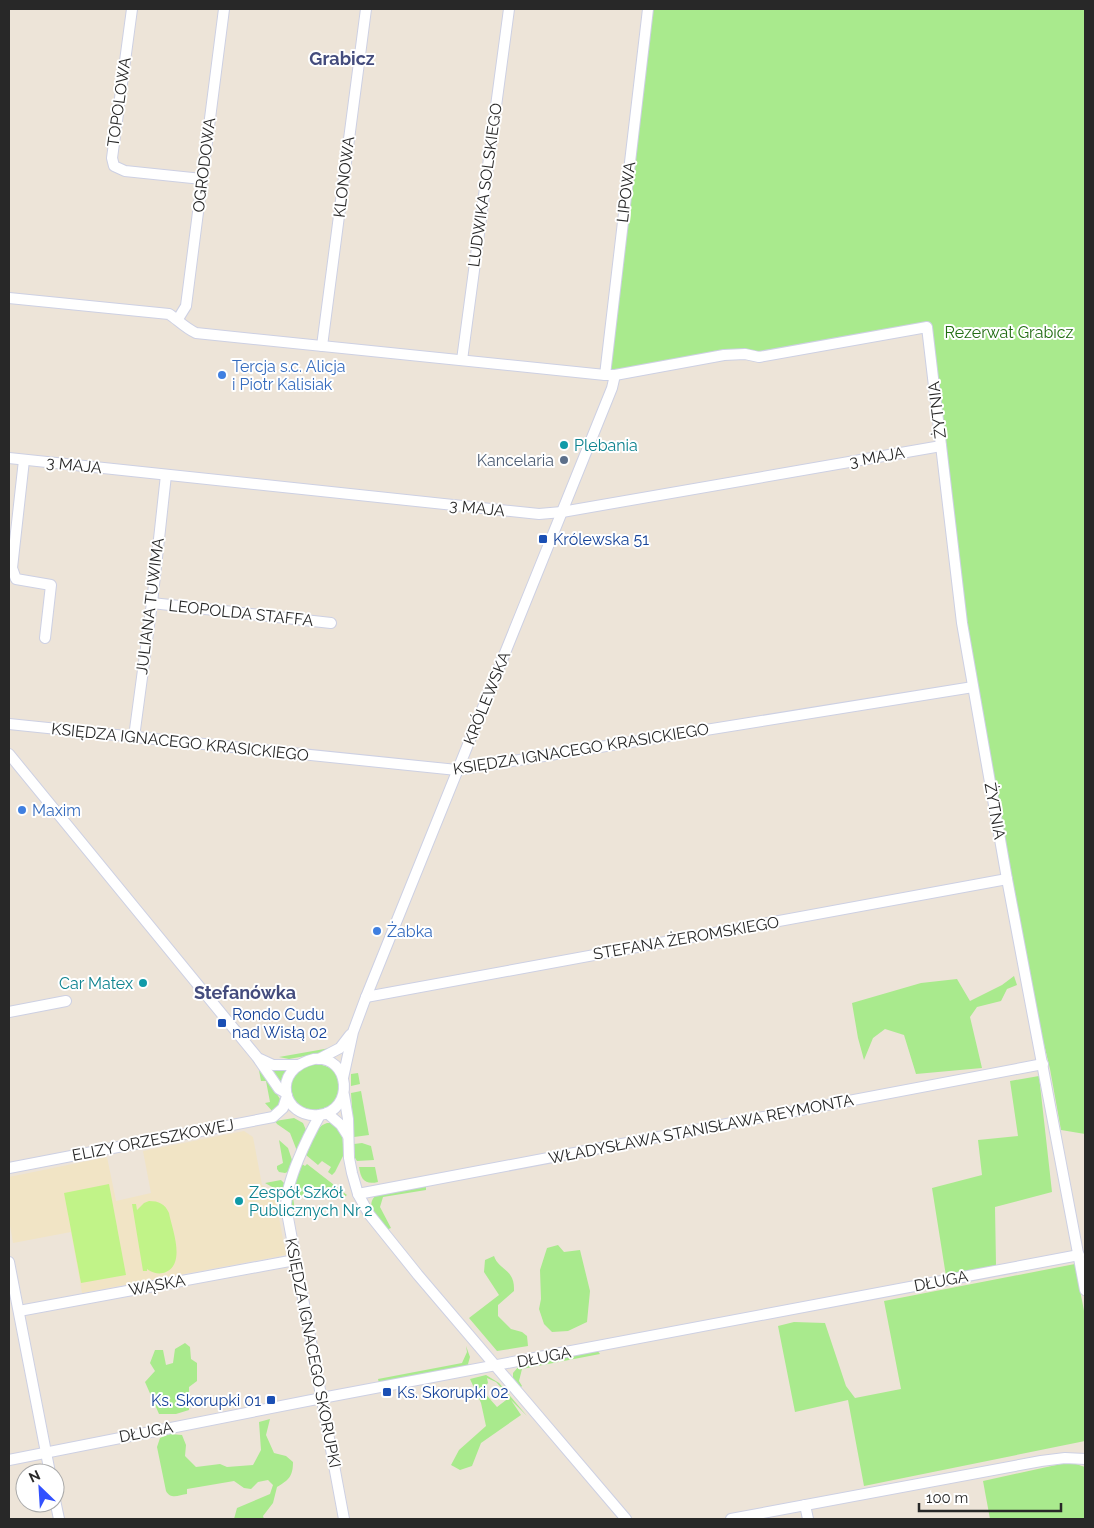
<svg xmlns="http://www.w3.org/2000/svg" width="1094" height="1528" font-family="Raleway,sans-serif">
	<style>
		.education { fill: #f1e4c5 }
		.green { fill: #a9ea8d; fill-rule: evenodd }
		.pitch { fill: #c1f388 }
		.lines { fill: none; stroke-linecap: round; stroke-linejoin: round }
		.minor-casing { stroke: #cdd0e3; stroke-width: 12 }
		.minor { stroke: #fff; stroke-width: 10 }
		.shop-dot { fill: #3f7fe0; stroke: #fff; stroke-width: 2 }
		.culture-dot { fill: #0f9aa8; stroke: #fff; stroke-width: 2 }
		.service-dot { fill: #5c6f8a; stroke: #fff; stroke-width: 2 }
		.transit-dot { fill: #1a4fb4; stroke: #fff; stroke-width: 2 }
		.labels { text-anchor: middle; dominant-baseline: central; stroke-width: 4; stroke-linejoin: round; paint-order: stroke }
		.street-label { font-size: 16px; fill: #282828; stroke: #fff }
		.park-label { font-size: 16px; fill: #216c12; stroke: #fff }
		.shop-label { font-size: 16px; fill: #366cbe; stroke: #fff; text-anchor: start }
		.culture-label { font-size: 16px; fill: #0d838f; stroke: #fff; text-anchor: start }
		.service-label { font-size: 16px; fill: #4e5e75; stroke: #fff; text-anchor: end }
		.transit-label { font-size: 16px; fill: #164399; stroke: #fff; text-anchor: start }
		.neighbourhood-label { font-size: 18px; font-weight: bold; fill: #444c7d; stroke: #fff }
	</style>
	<rect width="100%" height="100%" fill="#ede4d8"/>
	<path class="education" d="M 244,1131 L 253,1137 L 262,1185 L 274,1191 L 286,1255 L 82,1293 L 71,1232 L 13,1243 L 9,1220 L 9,1177 L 107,1157 L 116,1201 L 151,1193 L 143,1151 Z"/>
	<g class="green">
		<path d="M 653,9 L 1085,9 L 1085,1134 L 1061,1130 L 1050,1069 L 1002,871 L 967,624 L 930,325 L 763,353 L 609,371 Z"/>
		<path d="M 1014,976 L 1017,985 L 1007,989 L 1001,1001 L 977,1007 L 970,1017 L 982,1068 L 916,1074 L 904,1035 L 885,1029 L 873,1038 L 864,1060 L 858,1038 L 852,1003 L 921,983 L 957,979 L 970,1001 L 1002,985 Z"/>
		<path d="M 347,1032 L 332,1051 L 289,1059 L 279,1057 L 330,1048 L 337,1044 Z"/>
		<path d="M 314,1064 C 335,1064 348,1082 336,1101 C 327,1114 303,1112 294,1100 C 291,1097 291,1091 289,1086 L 298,1069 Z"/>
		<path d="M 258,1065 L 280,1099 L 279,1108 L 273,1112 L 265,1103 L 270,1102 L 266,1081 L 261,1081 Z"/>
		<path d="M 270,1068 L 288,1068 L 282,1083 L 281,1083 Z"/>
		<path d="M 358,1073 L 360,1084 L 351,1086 L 351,1074 Z"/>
		<path d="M 1039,1076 L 1052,1192 L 995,1207 L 996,1265 L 946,1276 L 932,1188 L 982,1175 L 978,1140 L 1018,1136 L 1010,1081 Z"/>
		<path d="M 361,1091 L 369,1135 L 354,1137 L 351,1093 Z"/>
		<path d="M 294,1118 L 303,1123 L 306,1130 L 297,1151 L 290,1133 L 277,1124 L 275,1121 Z"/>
		<path d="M 327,1123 L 333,1123 L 342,1134 L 344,1154 L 335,1172 L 332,1175 L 328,1172 L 331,1167 L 322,1161 L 318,1165 L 306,1155 C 311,1143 314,1127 327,1123 Z"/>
		<path d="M 279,1140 L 288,1148 L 292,1160 L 295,1161 L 290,1171 L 285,1173 L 279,1172 L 277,1169 L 277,1166 L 283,1163 Z"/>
		<path d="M 362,1143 L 371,1146 L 374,1160 L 357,1161 L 355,1158 L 354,1144 Z"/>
		<path d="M 302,1164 L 305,1166 L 307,1164 L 347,1195 L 341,1200 L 334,1191 L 293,1197 L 295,1212 L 291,1212 L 291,1193 Z"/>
		<path d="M 359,1167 L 375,1167 L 378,1182 C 365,1185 361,1180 359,1167 Z"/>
		<path d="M 281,1180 L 284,1183 L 283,1189 L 274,1188 L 265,1183 Z"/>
		<path d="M 426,1186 L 426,1190 L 383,1197 L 380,1207 L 391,1228 L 386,1230 C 379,1220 362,1204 378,1194 Z"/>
		<path d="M 558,1245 L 564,1252 L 580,1250 L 590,1291 L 587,1322 L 568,1331 L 552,1332 L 544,1324 L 539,1309 L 541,1299 L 540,1270 L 547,1248 Z"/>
		<path d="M 494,1256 C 497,1266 508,1269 512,1278 C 514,1282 514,1287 514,1291 L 498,1305 L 498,1316 L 511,1329 L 522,1332 L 527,1336 L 528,1346 L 497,1351 L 469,1318 L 499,1295 L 484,1272 L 485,1260 Z"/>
		<path d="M 1075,1264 L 1085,1316 L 1085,1441 L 864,1486 L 848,1400 L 795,1412 L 778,1326 L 794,1322 L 825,1323 L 846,1386 L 855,1398 L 901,1389 L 884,1301 Z"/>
		<path d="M 185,1343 L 190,1347 L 191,1359 L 197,1363 L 197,1381 L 189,1387 L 189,1410 L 176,1414 L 159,1414 L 145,1382 L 155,1371 L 150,1363 L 155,1350 L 163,1350 L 166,1365 L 173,1363 L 175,1349 Z"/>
		<path d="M 466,1346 L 470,1357 L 468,1364 L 470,1366 L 379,1383 L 378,1379 L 462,1363 L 467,1352 Z"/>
		<path d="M 597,1350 L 600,1354 L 522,1369 L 519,1381 L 522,1386 L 521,1387 L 518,1386 L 513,1379 L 513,1373 L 519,1366 Z"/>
		<path d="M 486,1375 L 499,1383 L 527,1416 L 511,1400 L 521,1415 L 481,1443 L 472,1466 L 460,1470 L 451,1465 L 459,1450 L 486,1426 L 481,1403 L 470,1379 ZM 487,1378 L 496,1382 L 510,1397 L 497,1407 L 482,1390 L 488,1383 Z"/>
		<path d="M 270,1419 L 266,1435 L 274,1453 L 286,1456 L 293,1462 C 293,1476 289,1480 277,1487 L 273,1503 L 263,1516 L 264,1519 L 234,1519 L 237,1508 L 270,1494 L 273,1485 L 268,1480 L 258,1482 L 251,1489 L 244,1488 L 234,1481 L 187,1489 L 187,1494 C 179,1495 171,1500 166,1491 L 157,1447 L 160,1438 L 170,1434 L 182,1435 L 186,1445 L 185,1456 L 196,1467 L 220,1464 L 227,1467 L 253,1465 L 261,1450 L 259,1422 Z"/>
		<path d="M 1070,1462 L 1085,1467 L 1085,1519 L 990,1519 L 983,1481 Z"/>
	</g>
	<g class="pitch">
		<path d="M 109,1184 L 126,1275 L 81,1283 L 64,1193 Z"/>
		<path d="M 149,1201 C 159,1201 165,1204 169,1213 C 172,1229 186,1263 166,1272 C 159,1275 153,1273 147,1269 L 147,1271 L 143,1271 L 132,1204 L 136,1204 L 137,1210 L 144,1203 Z"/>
	</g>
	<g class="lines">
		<g class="minor-casing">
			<g id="minor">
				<path d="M 132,9 L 112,158 L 114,166 L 125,171 L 202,179"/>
				<path d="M 9,298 L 169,314 C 178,320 185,328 196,333 L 605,375 L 615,375 L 724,355 L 745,354 L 759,357 L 927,327 L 962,623 L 1007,879 L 1085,1290"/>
				<path d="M 178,319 L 186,306 L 224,9"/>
				<path d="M 322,346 L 366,9"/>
				<path d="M 462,360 L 509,9"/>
				<path d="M 605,375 L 648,9"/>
				<path d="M 9,458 L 539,514 L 562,512 L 941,446"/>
				<path d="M 24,460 L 12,568 L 16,579 L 51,585 L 45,638"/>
				<path d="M 152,603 L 331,623"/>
				<path d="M 9,724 L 457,770 L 973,687"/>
				<path d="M 134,737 L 152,603 L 166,475"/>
				<path d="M 9,754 L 257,1057 L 279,1089 L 286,1093"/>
				<path d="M 366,997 L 1007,879"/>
				<path d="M 9,1012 L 66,1001"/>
				<path d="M 260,1059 L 273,1065 L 298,1065"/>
				<path d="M 314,1059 C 351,1055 355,1111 319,1115 C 282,1119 270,1069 314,1059 Z"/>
				<path d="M 319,1059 L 340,1048 L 350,1035"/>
				<path d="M 343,1078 L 353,1032 L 366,997 L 612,388 L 615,375"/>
				<path d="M 344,1095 L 348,1119 L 349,1158 L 352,1173 L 358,1194 L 369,1214 L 418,1275 L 626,1519"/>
				<path d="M 327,1113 L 341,1125 L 348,1136"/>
				<path d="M 320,1115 C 307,1138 286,1181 286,1207 L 344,1519"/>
				<path d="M 9,1168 L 273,1117 L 283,1108 L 287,1096"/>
				<path d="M 358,1194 L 1043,1064"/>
				<path d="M 9,1262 L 50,1473"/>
				<path d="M 19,1311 L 295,1260"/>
				<path d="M 9,1460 L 322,1398 L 1079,1255"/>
				<path d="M 55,1500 L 59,1519"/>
				<path d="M 805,1505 L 808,1519"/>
				<path d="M 731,1519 L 1041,1461 L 1065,1458 L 1085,1459"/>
			</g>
		</g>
		<use href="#minor" class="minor"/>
	</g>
	<g class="shop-dot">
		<circle cx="222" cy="375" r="5"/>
		<circle cx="22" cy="810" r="5"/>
		<circle cx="377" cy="931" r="5"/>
	</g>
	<g class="culture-dot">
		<circle cx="564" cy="445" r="5"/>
		<circle cx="143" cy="983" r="5"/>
		<circle cx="239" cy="1201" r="5"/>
	</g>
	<circle class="service-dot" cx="564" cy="460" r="5"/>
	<g class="transit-dot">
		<rect x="538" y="534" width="10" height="10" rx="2.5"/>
		<rect x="217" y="1018" width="10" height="10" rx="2.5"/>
		<rect x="382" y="1387" width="10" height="10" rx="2.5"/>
		<rect x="266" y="1395" width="10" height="10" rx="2.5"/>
	</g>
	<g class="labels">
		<g class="street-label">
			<text transform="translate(119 102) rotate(-82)">TOPOLOWA</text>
			<text transform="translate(204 165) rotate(-83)">OGRODOWA</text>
			<text transform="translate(344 177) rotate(-83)">KLONOWA</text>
			<text transform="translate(485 185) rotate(-82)">LUDWIKA SOLSKIEGO</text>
			<text transform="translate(626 192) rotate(-83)">LIPOWA</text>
			<text transform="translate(937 410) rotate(-97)">ŻYTNIA</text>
			<text transform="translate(877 457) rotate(-10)">3 MAJA</text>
			<text transform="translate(74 465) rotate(6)">3 MAJA</text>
			<text transform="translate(477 508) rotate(6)">3 MAJA</text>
			<text transform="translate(150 606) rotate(-83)">JULIANA TUWIMA</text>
			<text transform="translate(241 613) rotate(6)">LEOPOLDA STAFFA</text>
			<text transform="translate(487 698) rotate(-68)">KRÓLEWSKA</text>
			<text transform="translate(180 742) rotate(6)">KSIĘDZA IGNACEGO KRASICKIEGO</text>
			<text transform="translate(581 749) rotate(-9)">KSIĘDZA IGNACEGO KRASICKIEGO</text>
			<text transform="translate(995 811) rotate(80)">ŻYTNIA</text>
			<text transform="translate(686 938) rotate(-10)">STEFANA ŻEROMSKIEGO</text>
			<text transform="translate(701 1129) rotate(-11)">WŁADYSŁAWA STANISŁAWA REYMONTA</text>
			<text transform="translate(153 1140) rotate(-11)">ELIZY ORZESZKOWEJ</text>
			<text transform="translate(941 1281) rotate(-11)">DŁUGA</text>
			<text transform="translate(157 1285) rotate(-10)">WĄSKA</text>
			<text transform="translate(313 1353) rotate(79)">KSIĘDZA IGNACEGO SKORUPKI</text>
			<text transform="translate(544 1357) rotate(-11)">DŁUGA</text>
			<text transform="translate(146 1432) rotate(-11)">DŁUGA</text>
		</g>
		<g class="park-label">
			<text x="1009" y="332">Rezerwat Grabicz</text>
		</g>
		<g class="shop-label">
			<text x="232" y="366">Tercja s.c. Alicja<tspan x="232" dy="18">i Piotr Kalisiak</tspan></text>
			<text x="32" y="810">Maxim</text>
			<text x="387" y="931">Żabka</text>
		</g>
		<g class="culture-label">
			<text x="574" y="445">Plebania</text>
			<text x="133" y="983" text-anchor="end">Car Matex</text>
			<text x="249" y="1192">Zespół Szkół<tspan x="249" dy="18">Publicznych Nr 2</tspan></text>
		</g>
		<g class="service-label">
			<text x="554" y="460">Kancelaria</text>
		</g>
		<g class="transit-label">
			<text x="553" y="539">Królewska 51</text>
			<text x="232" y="1014">Rondo Cudu<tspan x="232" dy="18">nad Wisłą 02</tspan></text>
			<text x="397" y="1392">Ks. Skorupki 02</text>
			<text x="261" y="1400" text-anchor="end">Ks. Skorupki 01</text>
		</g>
		<g class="neighbourhood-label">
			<text x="342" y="58">Grabicz</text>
			<text x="245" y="992">Stefanówka</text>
		</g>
	</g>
	<rect width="1094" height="1528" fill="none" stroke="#282828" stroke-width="20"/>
	<g transform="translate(40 1488) rotate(335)"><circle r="24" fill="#ffffff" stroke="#a9a9a9"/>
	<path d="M0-4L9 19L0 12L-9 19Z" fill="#3251ff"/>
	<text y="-8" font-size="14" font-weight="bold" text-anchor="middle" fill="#282828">N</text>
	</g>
	<path d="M919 1503v8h142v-8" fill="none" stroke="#282828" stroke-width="2.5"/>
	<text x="926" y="1503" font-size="15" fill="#282828" stroke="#ffffff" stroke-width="4" paint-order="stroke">100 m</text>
</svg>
